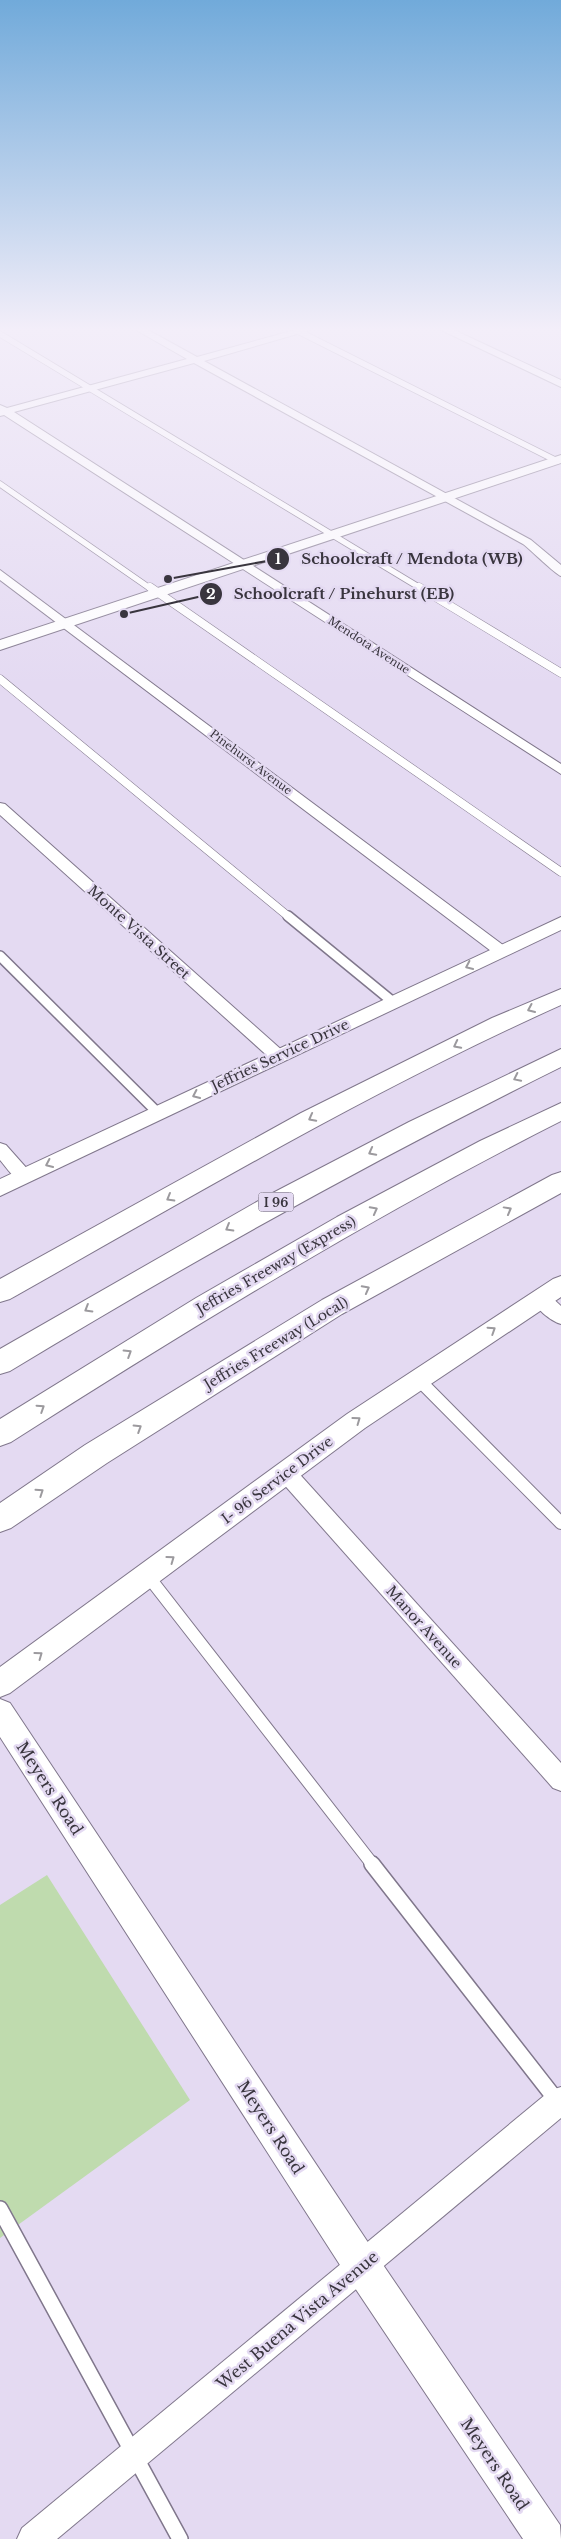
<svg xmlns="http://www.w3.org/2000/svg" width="561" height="2539" font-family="'Libre Baskerville',serif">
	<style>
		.green { fill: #bfdbae }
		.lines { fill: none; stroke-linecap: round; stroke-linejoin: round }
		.service-far4-casing { stroke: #80778c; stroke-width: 7 }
		.service-far3-casing { stroke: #80778c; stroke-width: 9 }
		.service-far2-casing { stroke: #80778c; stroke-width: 12 }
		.service-far1-casing { stroke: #80778c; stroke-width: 14 }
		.service-casing { stroke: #80778c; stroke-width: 18 }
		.minor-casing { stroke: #80778c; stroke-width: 2 }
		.tertiary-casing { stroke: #80778c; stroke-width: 2 }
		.motorway-casing { stroke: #80778c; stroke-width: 2 }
		.service-far4 { stroke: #fff; stroke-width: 5.5 }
		.service-far3 { stroke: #fff; stroke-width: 8 }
		.service-far2 { stroke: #fff; stroke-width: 9 }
		.service-far1 { stroke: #fff; stroke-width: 12 }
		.service { stroke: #fff; stroke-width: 15 }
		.minor { fill: #fff; fill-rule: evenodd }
		.tertiary { fill: #fff; fill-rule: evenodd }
		.motorway { fill: #fff; fill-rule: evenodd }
		.oneway { stroke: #9c9a9e }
		.labels { text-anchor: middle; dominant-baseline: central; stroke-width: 5; stroke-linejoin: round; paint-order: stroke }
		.far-street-label { font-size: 11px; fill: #39353e; stroke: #e4daf2 }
		.shield { fill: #e4daf2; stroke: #6c6674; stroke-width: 1 }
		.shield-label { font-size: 12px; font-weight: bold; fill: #39353e }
		.street-label { font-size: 14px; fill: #39353e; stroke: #e4daf2 }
		.near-street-label { font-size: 16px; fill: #39353e; stroke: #e4daf2 }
		.leader { fill: none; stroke: #39353e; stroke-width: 2 }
		.callout-dot { fill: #39353e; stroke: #e4daf2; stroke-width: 2 }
		.mark-label { font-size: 15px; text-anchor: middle; font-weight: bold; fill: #fff }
		.callout-label { font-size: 15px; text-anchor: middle; font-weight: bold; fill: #39353e; stroke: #e4daf2; stroke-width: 5; stroke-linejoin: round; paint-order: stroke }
	</style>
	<rect width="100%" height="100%" fill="#e4daf2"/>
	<path class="green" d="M 47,1875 L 190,2100 L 0,2238 L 0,1905 Z"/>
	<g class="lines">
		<g class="service-far4-casing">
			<g id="service-far4">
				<path d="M 296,330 L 557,461"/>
				<path d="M 0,334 L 422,589"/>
				<path d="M 0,484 L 151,589"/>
			</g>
		</g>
		<g class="service-far3-casing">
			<g id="service-far3">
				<path d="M 150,587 L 561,872"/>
				<path d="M 419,587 L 561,673"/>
				<path d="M 0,679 L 289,917"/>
			</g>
		</g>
		<g class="service-far2-casing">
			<g id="service-far2">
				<path d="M 288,916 L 393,1002"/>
				<path d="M 0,956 L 158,1113"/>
			</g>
		</g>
		<g class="service-far1-casing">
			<g id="service-far1">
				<path d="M 418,1379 L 561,1523"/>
				<path d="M 148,1576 L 373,1865"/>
			</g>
		</g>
		<g class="service-casing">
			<g id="service">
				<path d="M 372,1864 L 561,2106"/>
				<path d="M 0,2209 L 180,2539"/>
			</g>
		</g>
		<g class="minor-casing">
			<g id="minor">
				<path d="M 136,330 L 148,330 L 197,357 L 295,330 L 311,330 L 204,361 L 531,540 L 561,565 L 561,576 C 555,574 531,550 523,544 L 194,363 L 14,412 L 561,764 L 561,774 L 4,415 L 0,416 L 0,405 L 7,408 L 187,359 Z"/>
				<path d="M 441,330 L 454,330 L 561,380 L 561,387 Z"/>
				<path d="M 0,570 L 507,948 L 509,951 L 507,954 L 495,954 L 0,580 Z"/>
				<path d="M 0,803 L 5,804 L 284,1052 L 286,1056 L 284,1060 L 272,1060 L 0,815 Z"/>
				<path d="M 0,1143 L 6,1145 L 30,1172 L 33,1176 L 30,1180 C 16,1185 9,1170 0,1160 Z"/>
				<path d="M 540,1291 L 547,1293 L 561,1306 L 561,1324 C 550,1321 536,1308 530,1298 L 533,1293 Z"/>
				<path d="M 287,1466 L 294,1468 L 561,1763 L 561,1791 L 553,1788 L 280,1480 L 277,1474 L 280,1468 Z"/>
				<path d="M 561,2087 L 561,2118 L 57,2539 L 17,2539 L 22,2528 L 551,2090 Z"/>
			</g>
		</g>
		<g class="tertiary-casing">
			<g id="tertiary">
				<path d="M 561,455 L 561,463 L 0,650 L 0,640 Z"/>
				<path d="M 561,917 L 561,930 L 0,1196 L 0,1179 Z"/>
				<path d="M 561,1276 L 561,1297 L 365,1428 L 10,1693 L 0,1697 L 0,1667 L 347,1414 L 553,1279 Z"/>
				<path d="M 0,1699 L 10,1703 L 375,2253 L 560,2525 L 561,2539 L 523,2539 L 349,2279 L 0,1737 Z"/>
			</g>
		</g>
		<g class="motorway-casing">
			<g id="motorway">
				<path d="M 561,989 L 561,1005 C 371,1090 191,1197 10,1299 L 0,1302 L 0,1279 L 301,1113 L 492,1018 Z"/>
				<path d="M 561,1049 L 561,1067 C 373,1160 190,1262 10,1371 L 0,1374 L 0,1349 L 267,1196 L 409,1122 Z"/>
				<path d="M 561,1103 L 561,1121 C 371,1217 190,1328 11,1442 L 0,1446 L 0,1419 L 196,1298 L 337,1217 L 480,1141 Z"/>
				<path d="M 561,1172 L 561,1193 L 342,1314 L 107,1463 L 11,1528 L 0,1532 L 0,1503 L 85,1445 L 322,1300 L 552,1175 Z"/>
			</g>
		</g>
		<use href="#service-far4" class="service-far4"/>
		<use href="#service-far3" class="service-far3"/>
		<use href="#service-far2" class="service-far2"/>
		<use href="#service-far1" class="service-far1"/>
		<use href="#service" class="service"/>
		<use href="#minor" class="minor"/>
		<use href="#tertiary" class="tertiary"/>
		<use href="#motorway" class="motorway"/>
	</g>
	<defs><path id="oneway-chevron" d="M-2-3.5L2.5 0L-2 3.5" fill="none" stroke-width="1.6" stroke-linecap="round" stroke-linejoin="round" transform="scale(1.25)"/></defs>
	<g class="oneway">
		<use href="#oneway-chevron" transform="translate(469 966) rotate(155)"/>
		<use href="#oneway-chevron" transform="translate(531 1009) rotate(156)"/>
		<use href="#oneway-chevron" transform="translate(457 1045) rotate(153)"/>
		<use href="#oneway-chevron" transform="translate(517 1078) rotate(154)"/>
		<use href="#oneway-chevron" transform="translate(196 1095) rotate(155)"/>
		<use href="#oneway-chevron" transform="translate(312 1118) rotate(152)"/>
		<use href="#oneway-chevron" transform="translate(372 1152) rotate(152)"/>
		<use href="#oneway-chevron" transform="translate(49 1164) rotate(155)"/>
		<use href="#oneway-chevron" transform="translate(170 1198) rotate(150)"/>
		<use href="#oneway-chevron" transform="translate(374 1210) rotate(-28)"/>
		<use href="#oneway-chevron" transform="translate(508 1210) rotate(-29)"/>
		<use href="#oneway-chevron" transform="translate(229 1228) rotate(150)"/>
		<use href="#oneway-chevron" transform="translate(366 1289) rotate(-28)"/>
		<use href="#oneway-chevron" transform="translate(88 1309) rotate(149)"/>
		<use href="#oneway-chevron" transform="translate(492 1330) rotate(-33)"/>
		<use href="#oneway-chevron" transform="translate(128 1353) rotate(-32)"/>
		<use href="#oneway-chevron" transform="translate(41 1408) rotate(-33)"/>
		<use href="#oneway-chevron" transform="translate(357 1420) rotate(-36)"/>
		<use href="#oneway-chevron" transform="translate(138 1428) rotate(-32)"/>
		<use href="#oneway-chevron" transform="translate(40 1492) rotate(-34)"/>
		<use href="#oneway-chevron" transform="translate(171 1559) rotate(-36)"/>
		<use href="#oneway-chevron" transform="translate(39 1655) rotate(-36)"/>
	</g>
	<linearGradient id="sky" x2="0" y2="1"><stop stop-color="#71aada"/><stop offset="0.48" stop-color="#f3eef9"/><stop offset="1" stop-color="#f3eef9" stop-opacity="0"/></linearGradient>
	<rect width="561" height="686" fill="url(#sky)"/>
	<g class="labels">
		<g class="far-street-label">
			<text transform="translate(369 645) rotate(33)">Mendota Avenue</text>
			<text transform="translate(251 762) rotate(37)">Pinehurst Avenue</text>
		</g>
		<rect class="shield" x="258.5" y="1192.5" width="35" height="19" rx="4"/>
		<g class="shield-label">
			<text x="276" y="1202">I 96</text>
		</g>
		<g class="street-label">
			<text transform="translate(139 932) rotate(42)">Monte Vista Street</text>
			<text transform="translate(280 1055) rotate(-25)">Jeffries Service Drive</text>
			<text transform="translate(276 1265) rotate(-30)">Jeffries Freeway (Express)</text>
			<text transform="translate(276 1343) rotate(-31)">Jeffries Freeway (Local)</text>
			<text transform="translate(277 1480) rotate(-37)">I- 96 Service Drive</text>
			<text transform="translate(424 1627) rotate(48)">Manor Avenue</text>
		</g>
		<g class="near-street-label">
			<text transform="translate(50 1788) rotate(57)">Meyers Road</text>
			<text transform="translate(271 2127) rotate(57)">Meyers Road</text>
			<text transform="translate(297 2320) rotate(-40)">West Buena Vista Avenue</text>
			<text transform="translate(495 2464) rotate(56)">Meyers Road</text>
		</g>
	</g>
	<path class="leader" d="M168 579L278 559M124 614L211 594"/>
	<g class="callout-dot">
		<circle cx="168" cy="579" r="5"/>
		<circle cx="124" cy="614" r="5"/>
		<circle cx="278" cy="559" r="12"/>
		<circle cx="211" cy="594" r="12"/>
	</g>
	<g class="mark-label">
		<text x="278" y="564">1</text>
		<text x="211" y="599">2</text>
	</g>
	<g class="callout-label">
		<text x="412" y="564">Schoolcraft / Mendota (WB)</text>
		<text x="344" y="599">Schoolcraft / Pinehurst (EB)</text>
	</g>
</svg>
